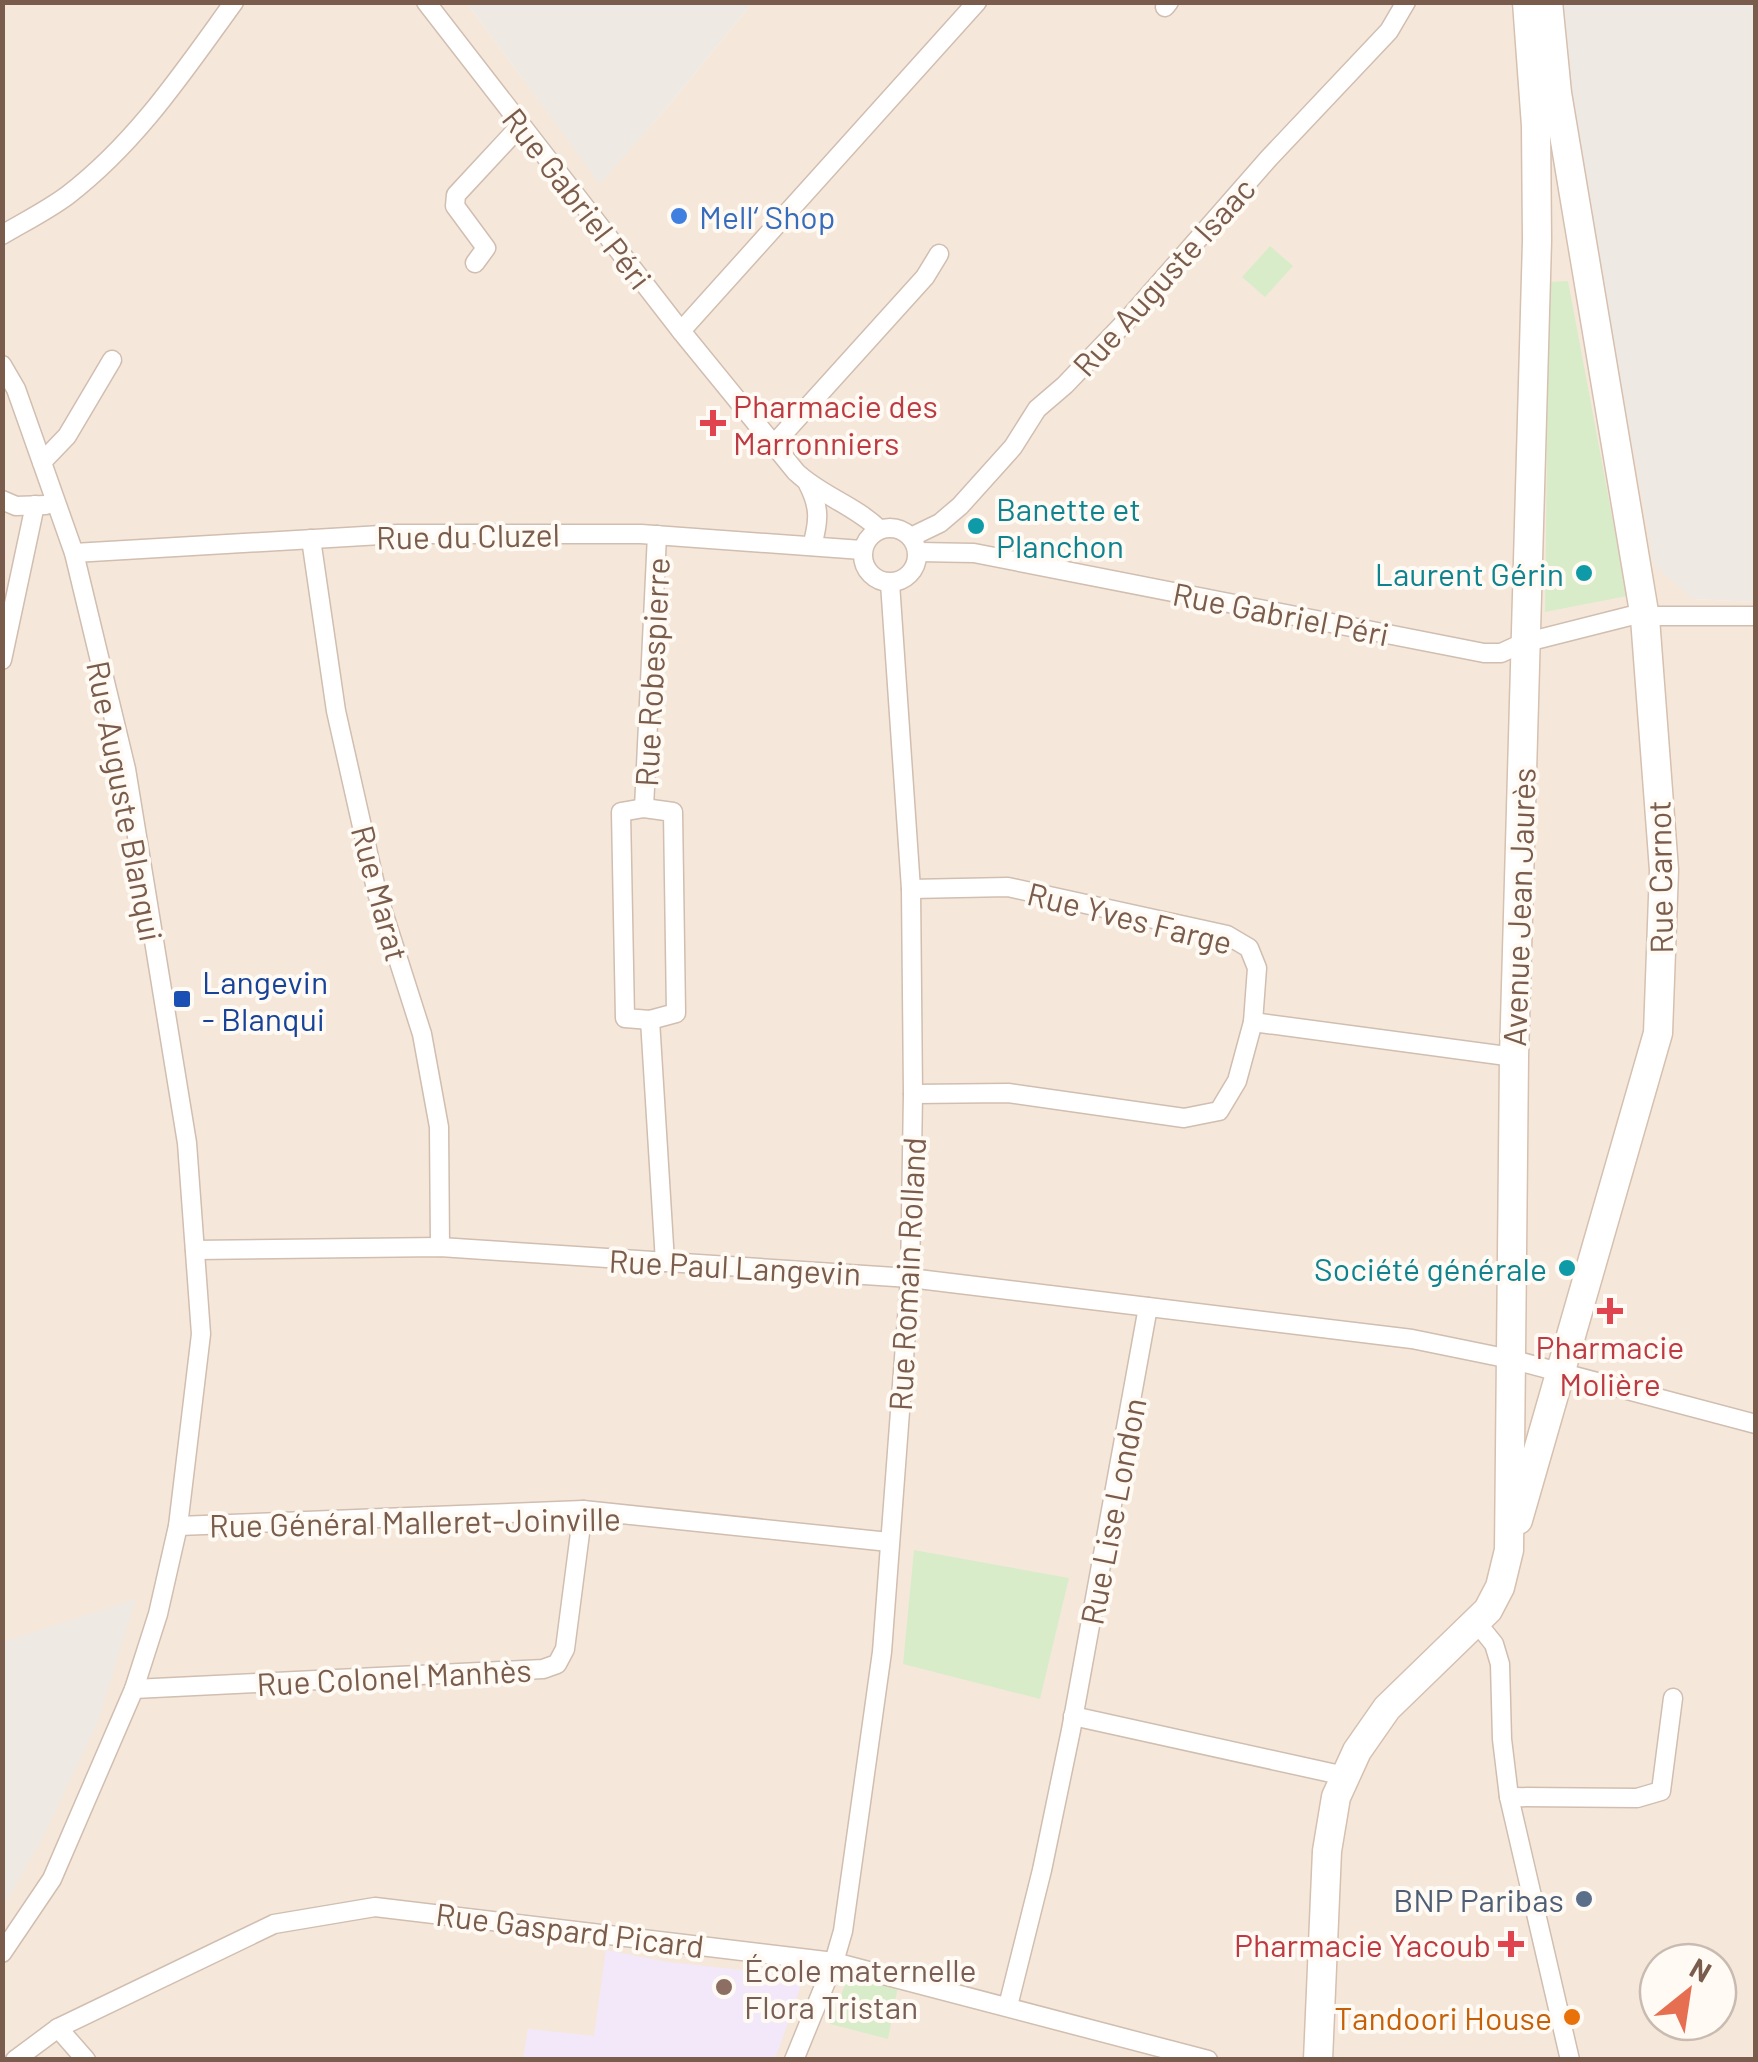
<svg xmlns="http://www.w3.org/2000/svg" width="1758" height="2062" font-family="Barlow,sans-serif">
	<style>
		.residential { fill: #f5e8da; fill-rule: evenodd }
		.industrial { fill: #efe9e4 }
		.education { fill: #f3e8fa }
		.green { fill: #d8ecc9 }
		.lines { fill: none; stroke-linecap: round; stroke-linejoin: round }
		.street-casing { stroke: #d1beb0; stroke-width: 21 }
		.secondary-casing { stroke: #d6c0b0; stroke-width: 31 }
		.street { stroke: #fff; stroke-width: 18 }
		.secondary { stroke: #fff; stroke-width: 28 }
		.shop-dot { fill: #3f7fe0; stroke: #fffaf3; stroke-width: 4 }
		.health-dot { fill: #e0444e; stroke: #fffaf3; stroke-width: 4 }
		.culture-dot { fill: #0f9aa8; stroke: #fffaf3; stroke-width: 4 }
		.transit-dot { fill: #1a4fb4; stroke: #fffaf3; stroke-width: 4 }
		.service-dot { fill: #5c6f8a; stroke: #fffaf3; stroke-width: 4 }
		.education-dot { fill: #8d6e63; stroke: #fffaf3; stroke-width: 4 }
		.food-dot { fill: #e8710a; stroke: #fffaf3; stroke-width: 4 }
		.labels { text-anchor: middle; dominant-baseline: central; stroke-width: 8; stroke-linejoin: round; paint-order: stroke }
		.street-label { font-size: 32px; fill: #7a5c4d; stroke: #fffaf3 }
		.shop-label { font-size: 32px; fill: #366cbe; stroke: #fffaf3; text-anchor: start }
		.health-label { font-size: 32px; fill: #be3a42; stroke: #fffaf3; text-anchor: start }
		.culture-label { font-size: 32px; fill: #0d838f; stroke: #fffaf3; text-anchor: end }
		.transit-label { font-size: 32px; fill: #164399; stroke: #fffaf3; text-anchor: start }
		.service-label { font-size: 32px; fill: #4e5e75; stroke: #fffaf3; text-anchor: end }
		.education-label { font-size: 32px; fill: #785e54; stroke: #fffaf3; text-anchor: start }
		.food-label { font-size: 32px; fill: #c56008; stroke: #fffaf3; text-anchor: end }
	</style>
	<rect width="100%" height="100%" fill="#fdf6ec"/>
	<path class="residential" d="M 3,3 L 467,3 L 600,183 L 669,105 L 752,3 L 1559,3 L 1693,599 L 1755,602 L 1755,2059 L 3,2060 ZM 1658,1962 L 1718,1962 L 1718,2022 L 1658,2022 Z"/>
	<g class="industrial">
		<path d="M 467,3 L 752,3 L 669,105 L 600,184 Z"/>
		<path d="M 1559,3 L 1755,3 L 1755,602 L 1693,599 L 1654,565 L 1558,32 Z"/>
		<path d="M 136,1599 L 97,1724 L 41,1841 L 3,1906 L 3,1642 Z"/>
	</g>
	<path class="education" d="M 606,1950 L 667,1962 L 804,1977 L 775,2059 L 523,2059 L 528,2029 L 594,2036 Z"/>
	<g class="green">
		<path d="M 1270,246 L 1293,266 L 1265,297 L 1242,277 Z"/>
		<path d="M 1568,281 L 1627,596 L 1545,612 L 1549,282 Z"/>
		<path d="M 914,1550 L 1069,1578 L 1040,1699 L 903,1664 Z"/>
		<path d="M 855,1976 L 898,1987 L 888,2039 L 830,2024 L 848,1977 Z"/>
	</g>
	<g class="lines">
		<g class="street-casing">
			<g id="street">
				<path d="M 426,2 L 681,331 L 796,472 C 820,495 854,505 879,529"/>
				<path d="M 1165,7 L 1169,2"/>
				<path d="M 2,235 C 24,222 48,210 68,195 C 137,142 184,71 234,2"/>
				<path d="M 475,263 L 486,248 L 455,206 L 456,195 L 521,125"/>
				<path d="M 681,331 L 977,2"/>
				<path d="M 2,365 L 16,389 L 74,553 L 126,769 L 187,1143 L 201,1334 L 178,1526 L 158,1614 L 134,1689 L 52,1879 L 2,1953"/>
				<path d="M 775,443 L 925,277 L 939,254"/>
				<path d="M 42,462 L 67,436 L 112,360"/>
				<path d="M 808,484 C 820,507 819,521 812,546"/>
				<path d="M 2,500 L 16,506 L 46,505"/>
				<circle cx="890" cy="555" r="27"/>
				<path d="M 911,537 L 940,523 L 960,506 L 1013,447 L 1037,409 L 1065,385 L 1128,319 L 1269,158 L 1389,31 L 1406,2"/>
				<path d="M 311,539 L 336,711 L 377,893 L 422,1034 L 439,1127 L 440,1247"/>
				<path d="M 918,552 L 974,553 L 1484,653 L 1501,653 L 1523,643 L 1630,616 L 1756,616"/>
				<path d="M 74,553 L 398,534 L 641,534 L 862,550"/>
				<path d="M 2,660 L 35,505"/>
				<path d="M 644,808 L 673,812 L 676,1013 L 650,1020 L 625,1018 L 621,812 Z"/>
				<path d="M 644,808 L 657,535"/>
				<path d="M 911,889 L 1008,887 L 1227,935 L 1249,948 L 1257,968 L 1253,1022 L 1237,1081 L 1219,1111 L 1184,1118 L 1008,1093 L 913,1094"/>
				<path d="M 650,1020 L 665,1262"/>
				<path d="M 1253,1022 L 1514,1057"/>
				<path d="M 195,1250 L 440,1247 L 910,1278 L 1412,1339 L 1510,1359 L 1756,1424"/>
				<path d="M 178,1526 L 583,1510 L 889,1542"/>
				<path d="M 1477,1623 L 1494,1644 L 1500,1664 L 1502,1739 L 1509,1797 L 1570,2060"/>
				<path d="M 134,1689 L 543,1669 L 557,1664 L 565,1649 L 583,1510"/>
				<path d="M 1073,1716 L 1345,1776"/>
				<path d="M 1509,1797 L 1637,1798 L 1661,1791 L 1673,1698"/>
				<path d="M 1008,2006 L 1042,1870 L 1071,1730 L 1148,1307"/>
				<path d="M 58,2028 L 86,2060"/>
				<path d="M 15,2060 L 58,2028 L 274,1924 L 375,1907 L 834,1962 L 1208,2060"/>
				<path d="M 794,2060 L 834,1962 L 843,1931 L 882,1652 L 910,1278 L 913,1094 L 911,889 L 890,583"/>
			</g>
		</g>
		<g class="secondary-casing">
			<g id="secondary">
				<path d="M 1518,1520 L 1658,1033 L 1664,870 L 1645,618 L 1557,93 L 1548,2"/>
				<path d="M 1318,2060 L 1327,1851 L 1336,1797 L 1357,1751 L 1387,1708 L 1488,1610 L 1500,1587 L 1509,1550 L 1514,1057 L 1537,241 L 1536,126 L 1527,2"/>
			</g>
		</g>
		<use href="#street" class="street"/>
		<use href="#secondary" class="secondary"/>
	</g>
	<circle class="shop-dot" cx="679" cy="216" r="10"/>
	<g class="health-dot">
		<path d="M708 408h10v10h10v10h-10v10h-10v-10h-10v-10h10z"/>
		<path d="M1605 1296h10v10h10v10h-10v10h-10v-10h-10v-10h10z"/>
		<path d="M1506 1929h10v10h10v10h-10v10h-10v-10h-10v-10h10z"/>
	</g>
	<g class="culture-dot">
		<circle cx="976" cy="526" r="10"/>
		<circle cx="1584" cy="573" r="10"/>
		<circle cx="1567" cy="1268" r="10"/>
	</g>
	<rect class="transit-dot" x="172" y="989" width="20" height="20" rx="5"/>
	<circle class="service-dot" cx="1584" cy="1899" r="10"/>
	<circle class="education-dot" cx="724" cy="1987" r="10"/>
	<circle class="food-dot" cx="1572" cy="2017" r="10"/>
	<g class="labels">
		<g class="street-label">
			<text transform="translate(578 198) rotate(52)">Rue Gabriel Péri</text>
			<text transform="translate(1163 276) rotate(-48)">Rue Auguste Isaac</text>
			<text transform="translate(468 535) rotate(-1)">Rue du Cluzel</text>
			<text transform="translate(1281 613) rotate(11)">Rue Gabriel Péri</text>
			<text transform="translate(651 672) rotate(-87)">Rue Robespierre</text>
			<text transform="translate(126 801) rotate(79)">Rue Auguste Blanqui</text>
			<text transform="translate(1659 877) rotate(-91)">Rue Carnot</text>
			<text transform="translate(381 893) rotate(75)">Rue Marat</text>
			<text transform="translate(1518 907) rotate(-88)">Avenue Jean Jaurès</text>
			<text transform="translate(1130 917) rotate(14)">Rue Yves Farge</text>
			<text transform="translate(735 1266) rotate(3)">Rue Paul Langevin</text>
			<text transform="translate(906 1274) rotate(-87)">Rue Romain Rolland</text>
			<text transform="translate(1112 1511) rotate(-79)">Rue Lise London</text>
			<text transform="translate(415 1521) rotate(-1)">Rue Général Malleret-Joinville</text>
			<text transform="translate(394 1676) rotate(-3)">Rue Colonel Manhès</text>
			<text transform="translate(570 1929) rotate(7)">Rue Gaspard Picard</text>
		</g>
		<g class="shop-label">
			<text x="699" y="216">Mell‘ Shop</text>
		</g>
		<g class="health-label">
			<text x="733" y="405">Pharmacie des<tspan x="733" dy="37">Marronniers</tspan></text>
			<text x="1610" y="1346" text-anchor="middle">Pharmacie<tspan x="1610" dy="37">Molière</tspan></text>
			<text x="1491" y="1944" text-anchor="end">Pharmacie Yacoub</text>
		</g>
		<g class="culture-label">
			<text x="996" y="508" text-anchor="start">Banette et<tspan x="996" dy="37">Planchon</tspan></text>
			<text x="1564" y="573">Laurent Gérin</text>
			<text x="1547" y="1268">Société générale</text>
		</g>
		<g class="transit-label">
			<text x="202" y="981">Langevin<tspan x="202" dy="37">- Blanqui</tspan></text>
		</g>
		<g class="service-label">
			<text x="1564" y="1899">BNP Paribas</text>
		</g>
		<g class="education-label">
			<text x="744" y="1969">École maternelle<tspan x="744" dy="37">Flora Tristan</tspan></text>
		</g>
		<g class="food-label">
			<text x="1552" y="2017">Tandoori House</text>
		</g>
	</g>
	<rect width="1758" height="2062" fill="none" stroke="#7a5c4d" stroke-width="10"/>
	<g transform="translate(1688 1992) rotate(30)"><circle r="48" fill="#fffaf3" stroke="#cabbb1" stroke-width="2.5"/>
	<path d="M0-8L18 38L0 25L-18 38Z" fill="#e76f51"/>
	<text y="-15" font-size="28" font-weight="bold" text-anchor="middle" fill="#7a5c4d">N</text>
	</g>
</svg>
